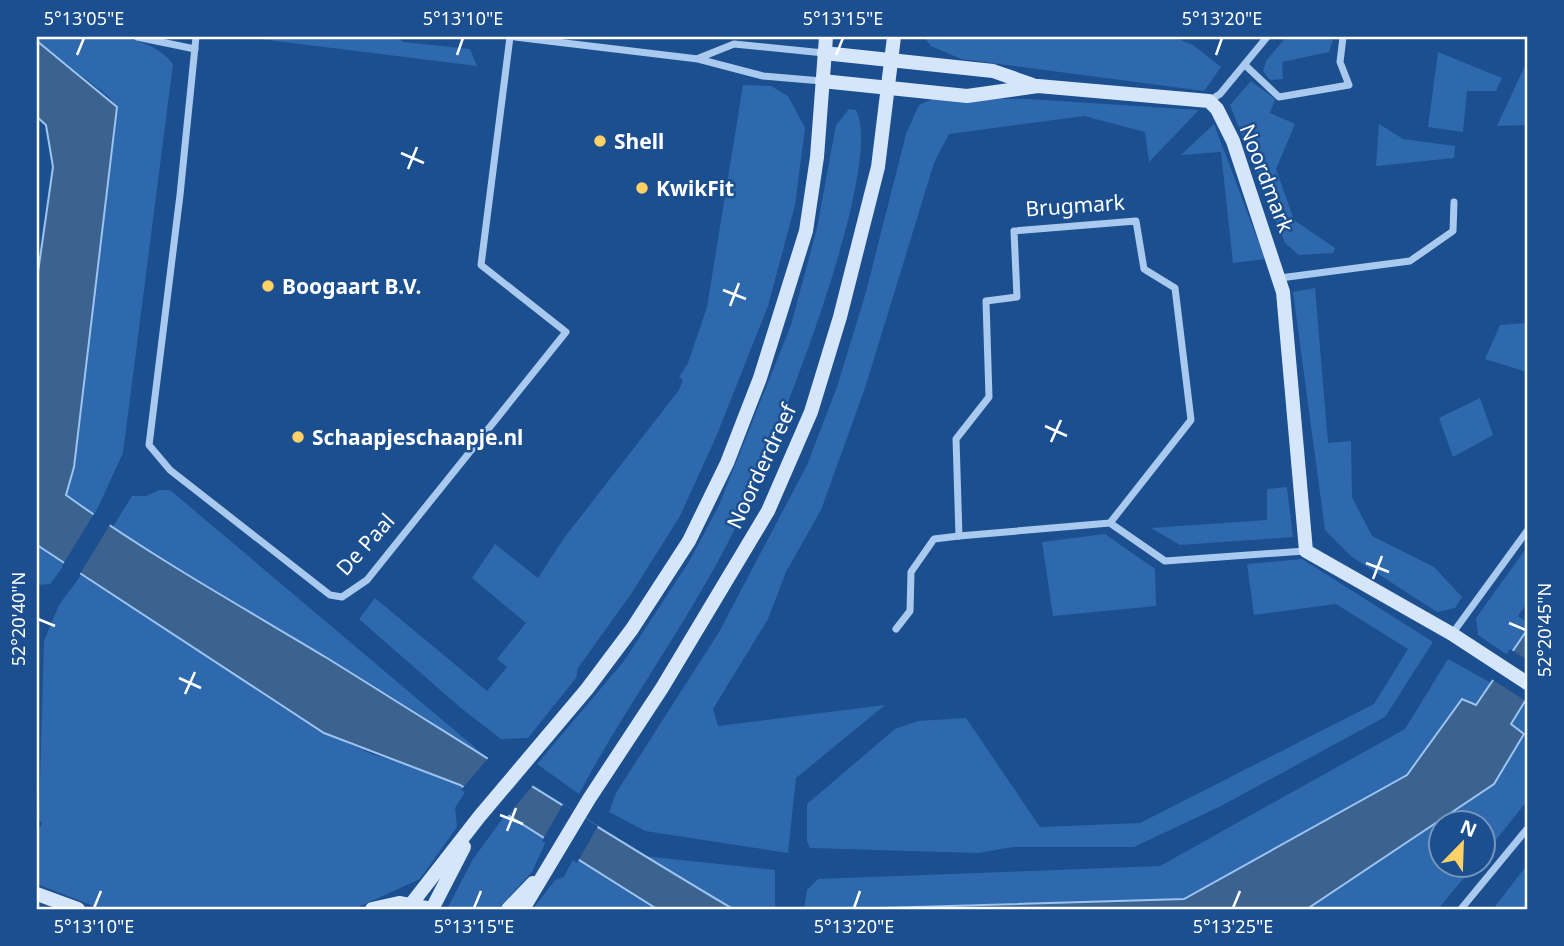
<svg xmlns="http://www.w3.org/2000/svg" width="1564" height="946" font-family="'Noto Sans',sans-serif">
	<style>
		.green { fill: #2e69ad }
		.water { fill: #3c6290; stroke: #9cc4f0; stroke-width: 2 }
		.pier { fill: #1b4f8f }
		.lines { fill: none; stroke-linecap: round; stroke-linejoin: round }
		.street { stroke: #a9c9ee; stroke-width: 7 }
		.secondary { stroke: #d6e6fa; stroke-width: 14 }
		.ticks { fill: none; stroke: #fff; stroke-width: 2.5 }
		.poi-dot { fill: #ffd166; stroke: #1b4f8f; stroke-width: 2.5 }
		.labels { text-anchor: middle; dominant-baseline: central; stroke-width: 5; stroke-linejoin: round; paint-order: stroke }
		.poi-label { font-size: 21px; font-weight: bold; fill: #fff; stroke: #1b4f8f; text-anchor: start }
		.street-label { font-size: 21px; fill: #fff; stroke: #1b4f8f }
		.neatline { fill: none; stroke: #fff; stroke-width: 2.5 }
		.ticks-label { font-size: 18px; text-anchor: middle; fill: #fff }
	</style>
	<rect width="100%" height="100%" fill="#1b4f8f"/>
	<g class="green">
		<path d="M 37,37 C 81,37 143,26 173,64 L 123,453 L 94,516 L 66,495 L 74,467 L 117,107 L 109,97 L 37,41 Z"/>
		<path d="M 245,37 L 394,37 L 404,42 L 470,49 L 477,66 Z"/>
		<path d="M 924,37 L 1173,37 L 1193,45 L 1221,67 L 1204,91 L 961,59 L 931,46 Z"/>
		<path d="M 1286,37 L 1334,37 L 1329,52 L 1282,62 L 1283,79 L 1270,80 L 1263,71 L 1266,61 Z"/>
		<path d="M 1438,52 L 1502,78 L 1496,91 L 1467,91 L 1463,132 L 1428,127 Z"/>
		<path d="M 1527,61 L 1527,125 L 1497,126 Z"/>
		<path d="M 1251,81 L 1275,99 L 1270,113 L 1295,124 L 1276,169 L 1294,220 L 1335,248 L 1333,253 L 1299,255 L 1285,243 L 1230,105 Z"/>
		<path d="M 743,85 L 771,86 L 788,96 L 805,128 L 795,205 L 768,306 L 716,437 L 680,516 L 631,594 L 578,668 L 576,678 L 528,738 L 501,739 L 462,709 L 359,619 L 375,598 L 487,691 L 507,667 L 497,659 L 526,623 L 472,578 L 495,544 L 538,578 L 564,538 L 679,390 L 683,380 L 679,377 L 688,363 L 707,307 Z"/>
		<path d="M 935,98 L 1028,99 L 1199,110 L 1149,162 L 1145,132 L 1084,116 L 949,134 L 934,163 L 865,388 L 821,510 L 786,572 L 768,619 L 713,709 L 718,726 L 885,705 L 796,778 L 788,853 L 645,831 L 609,812 L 616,793 L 719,632 L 807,465 L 837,387 L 866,292 L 906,134 L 919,105 Z"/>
		<path d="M 849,109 L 856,110 C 888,171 759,485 723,552 C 679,635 623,711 579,794 L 537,764 L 624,661 L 690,560 L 719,505 L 791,325 L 817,228 L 836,125 Z"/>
		<path d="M 1214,124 L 1265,259 L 1233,263 L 1221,152 L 1181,155 Z"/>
		<path d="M 1379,124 L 1403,139 L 1455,146 L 1454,158 L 1376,166 Z"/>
		<path d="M 1315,288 L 1328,443 L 1351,441 L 1352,497 L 1372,536 L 1434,567 L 1462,597 L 1455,608 L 1437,612 L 1352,557 L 1325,530 L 1293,292 Z"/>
		<path d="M 1527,323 L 1527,372 L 1485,359 L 1500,325 Z"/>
		<path d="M 1480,398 L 1493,435 L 1453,457 L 1439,418 Z"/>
		<path d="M 1287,487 L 1293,537 L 1180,545 L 1151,528 L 1267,520 L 1267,489 Z"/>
		<path d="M 159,490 L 170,490 L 491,761 L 112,528 L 132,496 L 146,496 Z"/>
		<path d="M 1105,534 L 1155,569 L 1156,606 L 1053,616 L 1042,542 Z"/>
		<path d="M 37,545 L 65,564 L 50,584 L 37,585 Z"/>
		<path d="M 1527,547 L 1527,603 L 1518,616 L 1527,622 L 1527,630 L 1509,656 L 1478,635 L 1476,618 Z"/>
		<path d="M 1302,559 L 1433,642 L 1385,717 L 1221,806 L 1134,847 L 1013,847 L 978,853 L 810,848 L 807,841 L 807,804 L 895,729 L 918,721 L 966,718 L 1040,827 L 1140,823 L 1374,704 L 1408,649 L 1336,604 L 1254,615 L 1247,564 Z"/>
		<path d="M 81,575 L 324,733 L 372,754 L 428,770 L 467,789 L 455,808 L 457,827 L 420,879 L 354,909 L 101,909 L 37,884 L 37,831 L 42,824 L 39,819 L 44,641 L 59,605 Z"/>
		<path d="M 1448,659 L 1491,683 L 1476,706 L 1461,699 L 1408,775 L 1184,899 L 804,909 L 807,890 L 818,879 L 1160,866 L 1405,729 Z"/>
		<path d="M 1523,704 L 1527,707 L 1527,801 L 1484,855 L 1484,824 L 1442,824 L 1442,866 L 1474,866 L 1438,909 L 1307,909 L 1494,784 L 1511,724 Z"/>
		<path d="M 506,814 L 547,839 L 532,872 L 498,909 L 447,909 L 473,859 Z"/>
		<path d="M 643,856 L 775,870 L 775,909 L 733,909 Z"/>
		<path d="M 574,857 L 657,909 L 533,909 L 555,880 L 564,877 Z"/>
		<path d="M 1527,865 L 1527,909 L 1493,909 Z"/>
	</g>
	<g class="water">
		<path d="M 37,41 L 117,107 L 74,467 L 66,495 C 149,555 239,605 327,658 C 462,742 596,828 733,909 L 657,909 L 460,785 L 324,733 L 37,545 L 37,279 L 53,167 L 46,125 L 37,117 Z"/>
		<path d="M 1527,630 L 1527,698 L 1511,724 L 1524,734 L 1494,784 L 1307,909 L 845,909 L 1184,899 L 1407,775 L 1462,699 L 1476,705 Z"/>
	</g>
	<g class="pier">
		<path d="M 95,512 L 111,523 L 78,577 L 62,566 Z"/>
		<path d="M 1510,649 L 1527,660 L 1527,702 L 1490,678 Z"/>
		<path d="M 490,756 L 534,784 L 506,818 L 461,790 Z"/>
		<path d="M 563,804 L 598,826 L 577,863 L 542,841 Z"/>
	</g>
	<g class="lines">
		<g class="street">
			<path d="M 137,37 L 195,49"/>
			<path d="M 196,37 L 180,195 L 149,445 L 170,470 L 330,595 L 342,597 L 367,580 L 566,332 L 481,265 L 510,37"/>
			<path d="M 515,37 L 698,59 L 763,76 L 822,81"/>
			<path d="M 699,58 L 734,44 L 824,53"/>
			<path d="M 1245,65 L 1279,97 L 1349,85 L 1340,62 L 1343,37"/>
			<path d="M 1209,101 L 1220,94 L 1267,37"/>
			<path d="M 1280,278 L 1410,261 L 1453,231 L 1454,202"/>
			<path d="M 1110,523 L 959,536 L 956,439 L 989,397 L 986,301 L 1017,297 L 1014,231 L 1136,221 L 1144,269 L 1175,288 L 1191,420 L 1110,523 L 1165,561 L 1305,551"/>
			<path d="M 896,629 L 910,611 L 911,572 L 934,539 L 959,536"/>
			<path d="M 1452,634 L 1527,531"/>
			<path d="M 1461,909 L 1527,829"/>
		</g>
		<g class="secondary">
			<path d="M 824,53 L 993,71 L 1033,85"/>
			<path d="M 822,81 L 967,96 L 1038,86 L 1209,101 L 1217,109 L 1233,141 L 1283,292 L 1306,551 L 1452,634 L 1527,683"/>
			<path d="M 37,894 L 78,909"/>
			<path d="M 412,903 L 479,817 L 587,689 L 632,629 L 689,541 L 727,463 L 760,378 L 806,231 L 817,157 L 826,37"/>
			<path d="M 372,909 L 399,903 L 432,909 L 464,847"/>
			<path d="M 508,909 L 533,883"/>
			<path d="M 523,909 L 589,799 L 662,688 L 768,511 L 811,412 L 840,317 L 878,167 L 894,37"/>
		</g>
	</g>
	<path class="ticks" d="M 77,55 L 84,38M 457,55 L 463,38M 836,55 L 843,38M 1216,55 L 1222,38M 401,153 L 424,163M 408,169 L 417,147M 723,290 L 746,299M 730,306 L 739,283M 1045,426 L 1067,436M 1051,442 L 1061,420M 1366,563 L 1389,572M 1373,579 L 1382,556M 38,619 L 55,626M 1509,623 L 1526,630M 179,678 L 201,688M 185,694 L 195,672M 500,815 L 523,824M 507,831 L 516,808M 94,908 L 101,891M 474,908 L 481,891M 854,908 L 860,891M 1233,908 L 1240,891"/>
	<g class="poi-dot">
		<circle cx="600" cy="141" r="7"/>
		<circle cx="642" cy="188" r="7"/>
		<circle cx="268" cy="286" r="7"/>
		<circle cx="298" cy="437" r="7"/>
	</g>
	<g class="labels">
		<g class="poi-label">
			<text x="614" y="141">Shell</text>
			<text x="656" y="188">KwikFit</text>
			<text x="282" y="286">Boogaart B.V.</text>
			<text x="312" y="437">Schaapjeschaapje.nl</text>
		</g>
		<g class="street-label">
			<text transform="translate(1267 178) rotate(69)">Noordmark</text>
			<text transform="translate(1075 205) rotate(-4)">Brugmark</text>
			<text transform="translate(761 466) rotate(-65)">Noorderdreef</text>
			<text transform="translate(365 544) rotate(-48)">De Paal</text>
		</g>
	</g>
	<rect width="1564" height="946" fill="none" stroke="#1b4f8f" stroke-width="77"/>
	<g transform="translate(1462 844) rotate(23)"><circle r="33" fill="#1b4f8f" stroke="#7695bc" stroke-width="2"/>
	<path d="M0-5L12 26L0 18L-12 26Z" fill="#ffd166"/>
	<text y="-10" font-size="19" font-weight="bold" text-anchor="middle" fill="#ffffff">N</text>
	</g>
	<rect x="38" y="38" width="1488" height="870" class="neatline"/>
	<g class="ticks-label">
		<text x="84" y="25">5°13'05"E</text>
		<text x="463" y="25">5°13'10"E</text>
		<text x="843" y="25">5°13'15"E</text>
		<text x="1222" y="25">5°13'20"E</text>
		<text transform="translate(19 619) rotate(-90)" y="6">52°20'40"N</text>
		<text transform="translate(1545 630) rotate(-90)" y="6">52°20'45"N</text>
		<text x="94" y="933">5°13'10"E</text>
		<text x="474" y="933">5°13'15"E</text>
		<text x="854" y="933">5°13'20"E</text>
		<text x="1233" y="933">5°13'25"E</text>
	</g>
</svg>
